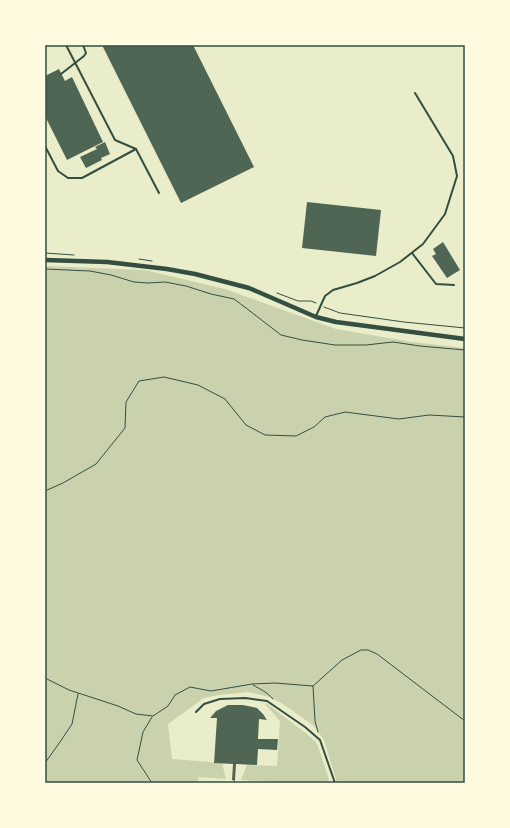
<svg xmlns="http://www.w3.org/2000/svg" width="510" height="828" font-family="Barlow,sans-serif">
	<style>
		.green { fill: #cad2ad }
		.building { fill: #4f6655 }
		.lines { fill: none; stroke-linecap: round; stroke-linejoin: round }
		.path { stroke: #344e41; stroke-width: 1 }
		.service { stroke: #344e41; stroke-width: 2 }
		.tertiary { stroke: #344e41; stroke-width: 4.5 }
		.neatline { fill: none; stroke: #344e41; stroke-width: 1.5 }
	</style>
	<rect width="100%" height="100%" fill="#e9edc9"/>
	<g class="green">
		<path d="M 45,266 L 145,270 L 225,289 L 336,329 L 412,342 L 465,348 L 465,783 L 337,783 L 324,740 L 314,726 L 283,704 L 269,697 L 249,692 L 219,695 L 204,698 L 168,724 L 172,759 L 222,763 L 226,779 L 199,777 L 198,783 L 45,783 Z"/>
		<path d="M 266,703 L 307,734 L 316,742 L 319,749 L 330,783 L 268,783 L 268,782 L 241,780 L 247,765 L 277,766 L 280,721 L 265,704 Z"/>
	</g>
	<g class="building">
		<path d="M 102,45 L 193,45 L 254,167 L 181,203 Z"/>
		<path d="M 59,69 L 65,81 L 72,77 L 103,142 L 67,160 L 45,116 L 45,76 Z"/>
		<path d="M 105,142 L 110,154 L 101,158 L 102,160 L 86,168 L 80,157 L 97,149 L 95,147 Z"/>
		<path d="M 307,202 L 381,210 L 376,256 L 302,248 Z"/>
		<path d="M 443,242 L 460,270 L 447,278 L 432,256 L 436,254 L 433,249 Z"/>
		<path d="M 228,705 L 243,705 L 257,708 L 263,714 L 267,720 L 259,719 L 258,739 L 278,739 L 277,750 L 258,749 L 257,765 L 236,764 L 235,780 L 232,780 L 233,764 L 214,763 L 217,718 L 210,718 L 216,711 Z"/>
	</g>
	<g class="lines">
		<g class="path">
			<path d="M 45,253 L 74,255"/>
			<path d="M 139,259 L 152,261"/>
			<path d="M 45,269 L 90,271 L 111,275 L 134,282 L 148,283 L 165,282 L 186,286 L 211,294 L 234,299 L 246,308 L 281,335 L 302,340 L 335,345 L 366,345 L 393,342 L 420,346 L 465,350"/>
			<path d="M 277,293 L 298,301 L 311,301 L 316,303"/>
			<path d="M 324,307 L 340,313 L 404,322 L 465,328"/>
			<path d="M 45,491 L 63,483 L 96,464 L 125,428 L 126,402 L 139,381 L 164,377 L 198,385 L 225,399 L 246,425 L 265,435 L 296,436 L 314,427 L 325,417 L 345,412 L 399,419 L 429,415 L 465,417"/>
			<path d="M 45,678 L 69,690 L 118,706 L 136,714 L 153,716 L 168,706 L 175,695 L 190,687 L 211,691 L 252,684 L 275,683 L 313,686 L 342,660 L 361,650 L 368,650 L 377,654 L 465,721"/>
			<path d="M 253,685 C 260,689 267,692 273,699"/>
			<path d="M 313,686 L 315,721 L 318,732"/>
			<path d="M 45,763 L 60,742 L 72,724 L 78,694"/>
			<path d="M 152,783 L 137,760 L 143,732 L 152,717"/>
			<path d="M 234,783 L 234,780"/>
		</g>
		<g class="service">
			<path d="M 66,45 L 115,140 L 136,149 L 159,193"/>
			<path d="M 61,74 L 84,56 L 86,53 L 83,45"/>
			<path d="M 45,146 L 58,171 L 68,178 L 82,178 L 136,149"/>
			<path d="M 412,253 L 436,284 L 454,285"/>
			<path d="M 316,316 L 325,296 L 333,290 L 357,283 L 375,276 L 400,262 L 423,244 L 445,214 L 457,176 L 453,156 L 415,93"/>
			<path d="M 196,712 L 204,704 L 220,699 L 245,698 L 267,701 L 305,727 L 320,740 L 335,783"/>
		</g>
		<path class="tertiary" d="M 45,260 L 107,262 L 167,269 L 195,274 L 249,288 L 316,317 L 336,322 L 465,339"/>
	</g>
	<rect width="510" height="828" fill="none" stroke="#fefae0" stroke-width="92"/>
	<rect x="46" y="46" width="418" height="736" class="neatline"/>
</svg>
